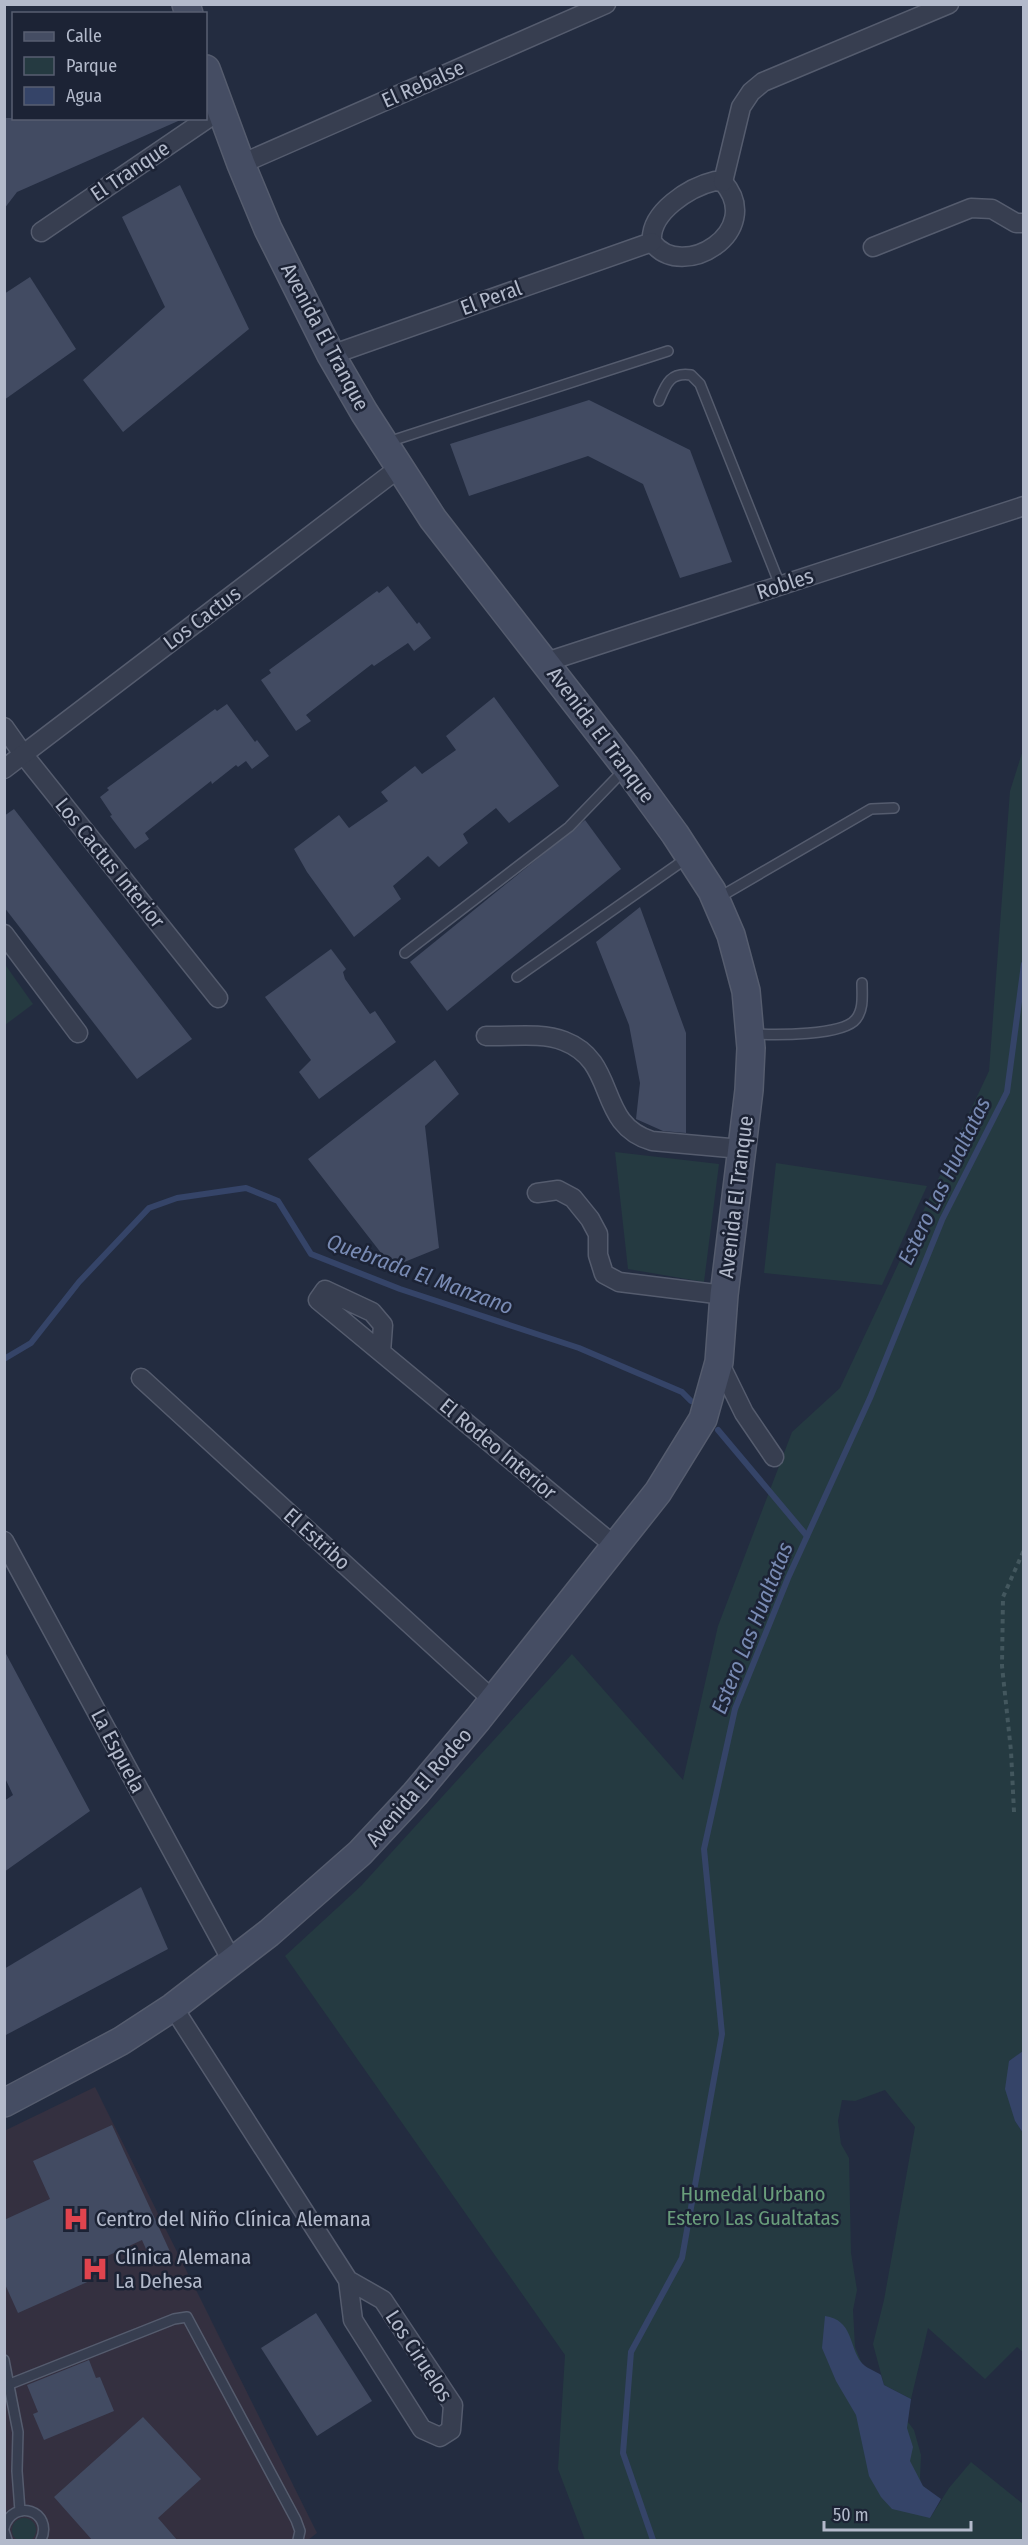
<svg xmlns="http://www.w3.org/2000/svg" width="1028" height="2545" font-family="'Fira Sans Condensed',sans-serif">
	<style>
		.medical { fill: #343040 }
		.green { fill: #253a41 }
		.water { fill: #354468 }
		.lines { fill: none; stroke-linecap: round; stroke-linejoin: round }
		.stream { stroke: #354468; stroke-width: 6 }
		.building { fill: #424b62 }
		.lane-casing { stroke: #555c6e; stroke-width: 12 }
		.street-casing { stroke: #555c6e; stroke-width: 21 }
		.secondary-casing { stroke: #555c6e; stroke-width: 30 }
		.path { stroke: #43575e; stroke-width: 4; stroke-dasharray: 4.5 4.5; stroke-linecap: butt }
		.lane { stroke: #373e50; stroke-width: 9 }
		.street { stroke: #373e50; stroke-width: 18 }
		.secondary { stroke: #454d63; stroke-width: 27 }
		.labels { text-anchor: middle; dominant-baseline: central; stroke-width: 5; stroke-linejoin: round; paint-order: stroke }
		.street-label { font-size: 21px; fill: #b3bacb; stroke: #1c2335 }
		.park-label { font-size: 21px; fill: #699d7b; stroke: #1c2335 }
		.poi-label { font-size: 21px; fill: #b3bacb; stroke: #1c2335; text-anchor: start }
		.water-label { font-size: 22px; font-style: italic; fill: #798bb4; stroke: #1c2335 }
	</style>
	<rect width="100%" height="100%" fill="#232c40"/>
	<path class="medical" d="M 95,2087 L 317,2533 L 308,2540 L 5,2540 L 4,2131 Z"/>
	<g class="green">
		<path d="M 1023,750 L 1024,2051 L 1009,2061 L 1015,2121 L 1023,2133 L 1024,2353 L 1017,2347 L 985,2379 L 928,2328 L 911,2399 L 884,2385 L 873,2344 L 884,2300 L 915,2127 L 885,2090 L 855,2101 L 842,2100 L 838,2121 L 841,2144 L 849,2158 L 851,2253 L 857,2290 L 853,2310 L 855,2347 L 864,2369 L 875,2379 L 914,2430 L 921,2455 L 920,2478 L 930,2518 L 949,2488 L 971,2462 L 1023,2504 L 1023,2540 L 585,2540 L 558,2469 L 565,2355 L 285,1956 L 361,1886 L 572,1654 L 683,1780 L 718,1626 L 792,1432 L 840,1388 L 989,1071 L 1010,791 Z"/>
		<path d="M 4,963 L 33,1004 L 5,1025 L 4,1025 Z"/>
		<path d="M 615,1152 L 719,1164 L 704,1282 L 628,1269 Z"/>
		<path d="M 776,1163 L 927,1186 L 882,1285 L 764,1273 Z"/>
		<circle cx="24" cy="2530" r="12"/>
	</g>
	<g class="water">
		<path d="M 1023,2051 L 1023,2133 L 1015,2121 L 1005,2089 L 1009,2061 Z"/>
		<path d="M 825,2316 C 853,2320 849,2346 861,2362 C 865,2368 876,2371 881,2375 L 884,2385 L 911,2399 L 907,2428 L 913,2447 L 910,2461 L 923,2486 L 941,2499 L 930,2518 L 892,2509 L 881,2497 L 869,2476 L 856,2415 L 836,2381 L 822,2348 Z"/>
	</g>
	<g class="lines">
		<g class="stream">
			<path d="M 4,1359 L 31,1343 L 79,1282 L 149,1208 L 177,1198 L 246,1188 L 278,1201 L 311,1254 L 400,1289 L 579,1348 L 682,1392 L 691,1401"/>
			<path d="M 718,1430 L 807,1536"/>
			<path d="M 653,2540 L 623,2453 L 631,2352 L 682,2258 L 722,2034 L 704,1849 L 735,1709 L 788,1578 L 870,1398 L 942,1220 L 1007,1092 L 1024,964"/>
		</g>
	</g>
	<g class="building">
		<path d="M 4,118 L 185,118 L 17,192 L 4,209 Z"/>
		<path d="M 180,185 L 249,329 L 123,432 L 83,380 L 165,307 L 122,217 Z"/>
		<path d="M 30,277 L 76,349 L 4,400 L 4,294 Z"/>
		<path d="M 589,400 L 690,450 L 732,562 L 680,578 L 643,484 L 588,456 L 469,496 L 450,444 Z"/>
		<path d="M 388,586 L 417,624 L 419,622 L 431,638 L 414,651 L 408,643 L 374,666 L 372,664 L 306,715 L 311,721 L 296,731 L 261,680 L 271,673 L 269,670 L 377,591 L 379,593 Z"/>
		<path d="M 494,697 L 559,786 L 509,823 L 496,808 L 463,834 L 468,843 L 439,867 L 428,856 L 393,886 L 401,899 L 354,937 L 307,872 L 294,849 L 339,815 L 349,828 L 388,801 L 381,792 L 415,766 L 422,774 L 456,750 L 446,736 Z"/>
		<path d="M 227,704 L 255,742 L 257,740 L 269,756 L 252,769 L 246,761 L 238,767 L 236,765 L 212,784 L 211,781 L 145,833 L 149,839 L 135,849 L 110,816 L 112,815 L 100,797 L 109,790 L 107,788 L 215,709 L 217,711 Z"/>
		<path d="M 14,809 L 192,1039 L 137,1079 L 4,907 L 4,816 Z"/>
		<path d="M 585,820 L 621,869 L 447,1011 L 410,962 Z"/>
		<path d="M 640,907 L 686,1033 L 686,1133 L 663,1131 L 636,1119 L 640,1083 L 629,1025 L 596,942 Z"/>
		<path d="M 331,949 L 346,969 L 343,972 L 345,979 L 370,1014 L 375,1011 L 396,1042 L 319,1099 L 299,1072 L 311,1060 L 265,997 Z"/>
		<path d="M 435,1060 L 459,1094 L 425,1126 L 439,1248 L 392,1267 L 308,1159 Z"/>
		<path d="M 4,1650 L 90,1811 L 4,1872 L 4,1801 L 13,1795 L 4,1776 Z"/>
		<path d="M 141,1887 L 168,1949 L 4,2036 L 4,1969 Z"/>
		<path d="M 112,2125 L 172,2256 L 153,2265 L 142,2240 L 88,2265 L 94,2279 L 18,2313 L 4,2282 L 4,2220 L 50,2199 L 33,2161 Z"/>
		<path d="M 316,2313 L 372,2401 L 317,2436 L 261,2348 Z"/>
		<path d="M 89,2360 L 96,2378 L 100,2377 L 114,2411 L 44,2440 L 33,2414 L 38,2412 L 27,2385 Z"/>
		<path d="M 143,2417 L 201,2479 L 158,2518 L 178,2541 L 93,2541 L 54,2497 Z"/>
	</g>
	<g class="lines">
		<g class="lane-casing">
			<g id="lane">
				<path d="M 659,401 C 666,384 670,372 691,375 L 700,384 L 780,585"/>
				<path d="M 388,442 L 668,351"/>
				<path d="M 718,898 L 871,809 L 894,808"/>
				<path d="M 405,953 L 569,827 L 625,769"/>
				<path d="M 517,977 L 687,858"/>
				<path d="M 753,1034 C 775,1035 843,1036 856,1019 C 864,1009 862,995 862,983"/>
				<path d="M 4,2360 L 18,2432 L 17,2471 L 20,2511"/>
				<path d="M 10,2384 L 174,2319 L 187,2317 L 296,2520 L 300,2531 L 298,2540"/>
				<path d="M 4,2528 C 13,2497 54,2511 41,2540"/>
				<path d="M 4,2531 L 7,2540"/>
			</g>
		</g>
		<g class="street-casing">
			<g id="street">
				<path d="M 241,164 L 606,4"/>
				<path d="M 715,181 L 723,182 C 766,231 682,283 652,242 C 649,212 690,187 715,181 Z"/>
				<path d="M 723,182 L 741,107 L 751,92 L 763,82 L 949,4"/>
				<path d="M 41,232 L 220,110"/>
				<path d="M 873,247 L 971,208 L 992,209 L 1016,223 L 1024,223"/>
				<path d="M 331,355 L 652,242"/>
				<path d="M 546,662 L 1024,506"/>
				<path d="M 4,727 L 23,754 L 218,998"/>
				<path d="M 4,769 L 399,468"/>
				<path d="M 4,934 L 78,1033"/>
				<path d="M 486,1036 C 510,1037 541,1032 564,1041 C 619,1062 595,1124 652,1141 L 741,1149"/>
				<path d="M 537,1193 L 558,1190 L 573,1198 L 590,1219 L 598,1234 L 598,1255 L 604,1274 L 619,1282 L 724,1295"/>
				<path d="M 381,1352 L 383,1325 L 372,1312 L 325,1290 L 318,1300 L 616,1547"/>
				<path d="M 719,1362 L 744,1413 L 774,1457"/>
				<path d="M 141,1378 L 493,1700"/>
				<path d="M 4,1541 L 232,1961"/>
				<path d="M 173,2007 L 348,2280 L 353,2320 L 422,2429 L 440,2437 L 451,2430 L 453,2405 L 383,2300 L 348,2280"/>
			</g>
		</g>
		<g class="secondary-casing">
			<g id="secondary">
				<path d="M 186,4 L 189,14"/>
				<path d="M 4,2103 L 121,2041 L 173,2007 L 269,1933 L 360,1853 L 415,1794 L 478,1719 L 658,1492 L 703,1419 L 719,1362 L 724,1295 L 749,1090 L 751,1048 L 746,991 L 731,935 L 712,891 L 675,834 L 626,767 L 433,519 L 364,412 L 331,355 L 268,229 L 241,164 L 206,69"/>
			</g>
		</g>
		<path class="path" d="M 1014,1812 L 1011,1751 L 1002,1666 L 1003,1597 L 1024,1550"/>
		<use href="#lane" class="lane"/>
		<use href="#street" class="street"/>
		<use href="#secondary" class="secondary"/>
	</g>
	<defs>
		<g id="hospital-bare" transform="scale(2.07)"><path d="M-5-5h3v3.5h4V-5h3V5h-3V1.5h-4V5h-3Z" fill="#e0444e" stroke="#1c2335" stroke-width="2.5" paint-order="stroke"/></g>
	</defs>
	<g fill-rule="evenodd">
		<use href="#hospital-bare" x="76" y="2219"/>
		<use href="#hospital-bare" x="95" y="2269"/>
	</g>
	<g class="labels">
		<g class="street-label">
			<text transform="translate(423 84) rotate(-24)">El Rebalse</text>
			<text transform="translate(130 171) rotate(-34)">El Tranque</text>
			<text transform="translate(491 298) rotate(-20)">El Peral</text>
			<text transform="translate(325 337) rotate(62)">Avenida El Tranque</text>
			<text transform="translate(785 584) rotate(-18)">Robles</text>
			<text transform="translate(202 618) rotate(-37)">Los Cactus</text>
			<text transform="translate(601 735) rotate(53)">Avenida El Tranque</text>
			<text transform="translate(110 863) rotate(51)">Los Cactus Interior</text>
			<text transform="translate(736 1197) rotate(-83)">Avenida El Tranque</text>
			<text transform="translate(498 1449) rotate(40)">El Rodeo Interior</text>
			<text transform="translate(317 1539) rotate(42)">El Estribo</text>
			<text transform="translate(118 1751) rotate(62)">La Espuela</text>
			<text transform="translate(419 1787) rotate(-49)">Avenida El Rodeo</text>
			<text transform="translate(419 2356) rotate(57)">Los Ciruelos</text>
		</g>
		<g class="park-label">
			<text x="753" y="2194">Humedal Urbano<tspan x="753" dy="24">Estero Las Gualtatas</tspan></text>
		</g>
		<g class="poi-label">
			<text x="96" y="2219">Centro del Niño Clínica Alemana</text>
			<text x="115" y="2257">Clínica Alemana<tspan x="115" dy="24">La Dehesa</tspan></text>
		</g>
		<g class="water-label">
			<text transform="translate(944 1181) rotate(-64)">Estero Las Hualtatas</text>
			<text transform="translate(420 1274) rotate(20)">Quebrada El Manzano</text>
			<text transform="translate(752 1628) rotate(-68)">Estero Las Hualtatas</text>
		</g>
	</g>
	<rect width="1028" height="2545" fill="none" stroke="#b3bacb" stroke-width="12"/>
	<rect x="12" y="12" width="195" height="108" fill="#1c2335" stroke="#585f71" stroke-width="1.5"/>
	<rect x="24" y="32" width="30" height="9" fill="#454d63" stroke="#585f71" stroke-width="1.5"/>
	<text x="66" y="42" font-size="18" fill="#b3bacb">Calle</text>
	<rect x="24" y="57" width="30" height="18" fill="#253a41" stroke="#585f71" stroke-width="1.5"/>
	<text x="66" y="72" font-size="18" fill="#b3bacb">Parque</text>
	<rect x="24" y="87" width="30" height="18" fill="#354468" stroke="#585f71" stroke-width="1.5"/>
	<text x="66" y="102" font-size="18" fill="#b3bacb">Agua</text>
	<path d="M824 2521v9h147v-9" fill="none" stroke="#b3bacb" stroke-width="3"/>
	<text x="833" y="2521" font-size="18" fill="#b3bacb" stroke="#1c2335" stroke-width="4.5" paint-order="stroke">50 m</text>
</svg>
